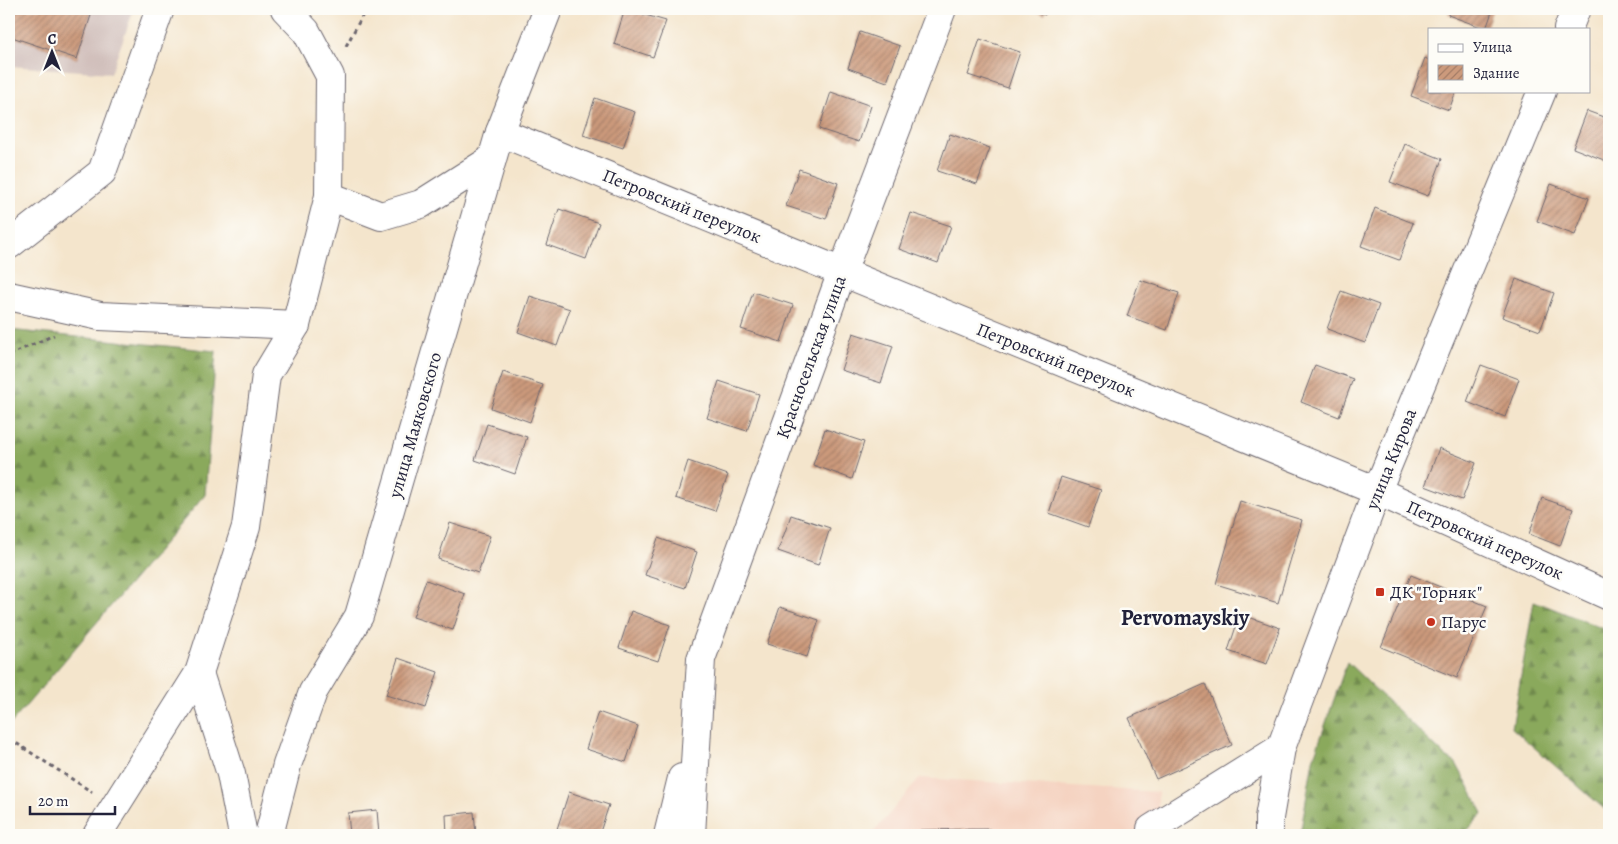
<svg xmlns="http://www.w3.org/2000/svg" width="1618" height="844" font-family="Alegreya,serif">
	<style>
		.built { fill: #f5d3c1 }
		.industrial { fill: #d1c0bc }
		.forest { fill: url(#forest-firs); stroke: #56664c }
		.building { fill: url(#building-hatch) }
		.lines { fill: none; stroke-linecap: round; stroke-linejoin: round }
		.minor-casing { stroke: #6c666e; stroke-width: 30 }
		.path { stroke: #6c666e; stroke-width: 3; stroke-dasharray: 4 4; stroke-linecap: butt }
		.minor { stroke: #fff; stroke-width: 28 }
		.poi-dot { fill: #c8321e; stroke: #fdfcf7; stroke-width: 2 }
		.labels { text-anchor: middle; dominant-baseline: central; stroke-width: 5; stroke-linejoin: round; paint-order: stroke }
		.street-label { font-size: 18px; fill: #22223b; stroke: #fdfcf7 }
		.poi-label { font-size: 18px; fill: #22223b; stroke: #fdfcf7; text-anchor: start }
		.district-label { font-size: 22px; font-weight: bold; fill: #22223b; stroke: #fdfcf7 }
	</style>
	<defs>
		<pattern id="forest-firs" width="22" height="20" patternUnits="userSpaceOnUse" patternTransform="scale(1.25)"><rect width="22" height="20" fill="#8aa95c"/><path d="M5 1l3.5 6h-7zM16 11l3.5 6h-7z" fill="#70894d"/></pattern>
		<pattern id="building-hatch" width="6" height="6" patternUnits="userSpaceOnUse" patternTransform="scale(1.25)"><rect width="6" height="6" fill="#cc9a7c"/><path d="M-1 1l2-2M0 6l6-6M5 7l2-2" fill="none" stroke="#a57d67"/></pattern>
	</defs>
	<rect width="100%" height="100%" fill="#fdfcf7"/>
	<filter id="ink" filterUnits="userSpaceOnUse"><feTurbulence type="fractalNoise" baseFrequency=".02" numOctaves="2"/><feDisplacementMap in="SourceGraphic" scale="10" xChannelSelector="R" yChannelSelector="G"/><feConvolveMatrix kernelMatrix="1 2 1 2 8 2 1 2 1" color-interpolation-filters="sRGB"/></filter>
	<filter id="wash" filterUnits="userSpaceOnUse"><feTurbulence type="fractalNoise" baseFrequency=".0096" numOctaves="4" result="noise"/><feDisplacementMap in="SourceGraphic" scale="20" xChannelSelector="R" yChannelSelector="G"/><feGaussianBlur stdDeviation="1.12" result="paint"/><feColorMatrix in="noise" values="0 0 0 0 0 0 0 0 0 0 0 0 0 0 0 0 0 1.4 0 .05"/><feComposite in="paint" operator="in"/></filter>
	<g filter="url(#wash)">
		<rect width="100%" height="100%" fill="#f4e5cc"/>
		<path class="built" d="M 920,778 L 1158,792 L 1159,835 L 871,835 Z"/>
		<path class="industrial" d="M 9,9 L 134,9 L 111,73 L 9,66 Z"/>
		<g class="forest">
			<path d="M 9,330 L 216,351 L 205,495 L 9,726 Z"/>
			<path d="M 1534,601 L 1609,631 L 1609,813 L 1512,728 Z"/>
			<path d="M 1347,662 L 1446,757 L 1456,763 L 1483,813 L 1463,835 L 1300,835 L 1313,760 Z"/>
		</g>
		<g id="blocks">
			<g class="building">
				<path d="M 9,9 L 93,9 L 77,59 L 9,36 Z"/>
				<path d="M 625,9 L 666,21 L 653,57 L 614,44 Z"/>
				<path d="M 1029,9 L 1047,9 L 1045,15 Z"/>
				<path d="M 1450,9 L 1493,9 L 1486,29 L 1448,15 Z"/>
				<path d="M 860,32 L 900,46 L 887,82 L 848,68 Z"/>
				<path d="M 980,39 L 1020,52 L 1008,88 L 968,75 Z"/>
				<path d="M 1425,58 L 1429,60 L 1429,91 L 1456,91 L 1449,110 L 1411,96 Z"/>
				<path d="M 831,92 L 871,106 L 859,142 L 819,129 Z"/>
				<path d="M 595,98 L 635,112 L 623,148 L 583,135 Z"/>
				<path d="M 1587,111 L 1609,119 L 1609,162 L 1573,148 Z"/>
				<path d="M 950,134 L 990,148 L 977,184 L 937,171 Z"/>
				<path d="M 1405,144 L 1442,159 L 1428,196 L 1390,182 Z"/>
				<path d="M 799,169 L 838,183 L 826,219 L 786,206 Z"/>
				<path d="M 1551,184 L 1589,198 L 1575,235 L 1537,221 Z"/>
				<path d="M 1375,208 L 1413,223 L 1399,260 L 1361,246 Z"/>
				<path d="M 559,209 L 599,223 L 586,259 L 547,245 Z"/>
				<path d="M 911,213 L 951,226 L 938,263 L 899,249 Z"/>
				<path d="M 1516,279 L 1554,293 L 1540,331 L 1502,317 Z"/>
				<path d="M 1140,280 L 1179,293 L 1167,330 L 1127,316 Z"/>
				<path d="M 1341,291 L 1379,305 L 1365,343 L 1327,329 Z"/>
				<path d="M 753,292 L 793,305 L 781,342 L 741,329 Z"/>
				<path d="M 530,296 L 570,309 L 557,346 L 518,332 Z"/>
				<path d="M 853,333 L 893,346 L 881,383 L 841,370 Z"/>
				<path d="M 1315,365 L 1353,379 L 1339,417 L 1301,402 Z"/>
				<path d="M 1481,365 L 1519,379 L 1505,417 L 1467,402 Z"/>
				<path d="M 503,372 L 543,385 L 530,422 L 491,408 Z"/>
				<path d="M 719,381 L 759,394 L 747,431 L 707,418 Z"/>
				<path d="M 487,424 L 527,437 L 515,474 L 475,460 Z"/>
				<path d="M 825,429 L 864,442 L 852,479 L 813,465 Z"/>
				<path d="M 1439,448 L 1476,463 L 1462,500 L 1425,486 Z"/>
				<path d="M 688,461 L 728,475 L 715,511 L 676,498 Z"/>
				<path d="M 1061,477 L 1101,490 L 1088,527 L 1049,513 Z"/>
				<path d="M 1542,498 L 1573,509 L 1560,546 L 1529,534 Z"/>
				<path d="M 1240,501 L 1302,520 L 1278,603 L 1216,584 Z"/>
				<path d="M 791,515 L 830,528 L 818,565 L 778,551 Z"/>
				<path d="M 450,523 L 490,536 L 478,573 L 438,559 Z"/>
				<path d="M 658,538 L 697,552 L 685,588 L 645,575 Z"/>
				<path d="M 1411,575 L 1487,606 L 1457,678 L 1381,647 Z"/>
				<path d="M 426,580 L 465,594 L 453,630 L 413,617 Z"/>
				<path d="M 780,607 L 819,620 L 807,657 L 767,644 Z"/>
				<path d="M 631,611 L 670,625 L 658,661 L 619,648 Z"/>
				<path d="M 1240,614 L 1280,628 L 1267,664 L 1228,651 Z"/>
				<path d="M 398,658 L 438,672 L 426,708 L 386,695 Z"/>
				<path d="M 1205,684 L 1232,745 L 1156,779 L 1129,718 Z"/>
				<path d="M 598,712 L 638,726 L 626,762 L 586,749 Z"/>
				<path d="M 569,792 L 609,805 L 599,835 L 577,835 L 557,829 Z"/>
				<path d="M 377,810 L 379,835 L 350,835 L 348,813 Z"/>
				<path d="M 474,812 L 476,835 L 447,835 L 446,815 Z"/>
				<path d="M 990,829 L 991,835 L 920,835 L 920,830 Z"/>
			</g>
		</g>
	</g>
	<g filter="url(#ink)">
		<use href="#blocks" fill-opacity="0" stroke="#6c666e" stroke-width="1"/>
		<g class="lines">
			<g class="minor-casing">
				<g id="minor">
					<path d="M 285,9 L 306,31 L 330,76 L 329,196 L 381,216 L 421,204 L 492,159"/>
					<path d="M 1568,29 L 1576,9"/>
					<path d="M 500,132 L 1377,491 L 1609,596"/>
					<path d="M 9,245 L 102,172 L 160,9"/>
					<path d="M 9,296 L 100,316 L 296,325"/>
					<path d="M 199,673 L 231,774 L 243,835"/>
					<path d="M 97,835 L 199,673 L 246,527 L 266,375 L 296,325 L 329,196"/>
					<path d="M 269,835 L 287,765 L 313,692 L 359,616 L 500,132 L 548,9"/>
					<path d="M 668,835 L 682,778"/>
					<path d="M 691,835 L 701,659 L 842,272 L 942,9"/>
					<path d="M 1151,835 L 1151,829 L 1281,748"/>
					<path d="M 1269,835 L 1269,818 L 1281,748 L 1377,491 L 1542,91"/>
				</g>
			</g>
			<g class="path">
				<path d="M 346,46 L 366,9"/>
				<path d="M 9,355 L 54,335"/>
				<path d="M 9,741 L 16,743 L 92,792"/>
			</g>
			<use href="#minor" class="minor"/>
		</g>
	</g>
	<g class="poi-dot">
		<rect x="1375" y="587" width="10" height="10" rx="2.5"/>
		<circle cx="1431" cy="622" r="5"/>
	</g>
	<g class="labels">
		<g class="street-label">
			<text transform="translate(682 206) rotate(22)">Петровский переулок</text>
			<text transform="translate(811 357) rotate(-70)">Красносельская улица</text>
			<text transform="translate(1056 360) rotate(22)">Петровский переулок</text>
			<text transform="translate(415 425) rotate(-74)">улица Маяковского</text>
			<text transform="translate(1391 459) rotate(-68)">улица Кирова</text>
			<text transform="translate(1485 540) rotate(24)">Петровский переулок</text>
		</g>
		<g class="poi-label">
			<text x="1390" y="592">ДК "Горняк"</text>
			<text x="1441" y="622">Парус</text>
		</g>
		<g class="district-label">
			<text x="1185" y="618">Pervomayskiy</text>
		</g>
	</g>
	<rect width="1618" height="844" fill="none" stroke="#fdfcf7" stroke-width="30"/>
	<rect x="1428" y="28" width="162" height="65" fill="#fdfcf7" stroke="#a5a5ac"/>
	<rect x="1438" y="44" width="25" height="8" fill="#ffffff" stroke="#a5a5ac"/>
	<text x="1473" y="52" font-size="15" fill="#22223b">Улица</text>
	<rect x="1438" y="65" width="25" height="15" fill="url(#building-hatch)" stroke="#a5a5ac"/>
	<text x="1473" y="78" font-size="15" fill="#22223b">Здание</text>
	<g transform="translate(52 52)" stroke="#fdfcf7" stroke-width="4" paint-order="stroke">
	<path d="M0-4L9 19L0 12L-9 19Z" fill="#22223b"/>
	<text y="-8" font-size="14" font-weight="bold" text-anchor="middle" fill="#22223b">С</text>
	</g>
	<path d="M30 806v8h85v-8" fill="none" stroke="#22223b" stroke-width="2.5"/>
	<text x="38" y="806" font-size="15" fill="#22223b" stroke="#fdfcf7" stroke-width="4" paint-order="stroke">20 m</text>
</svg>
